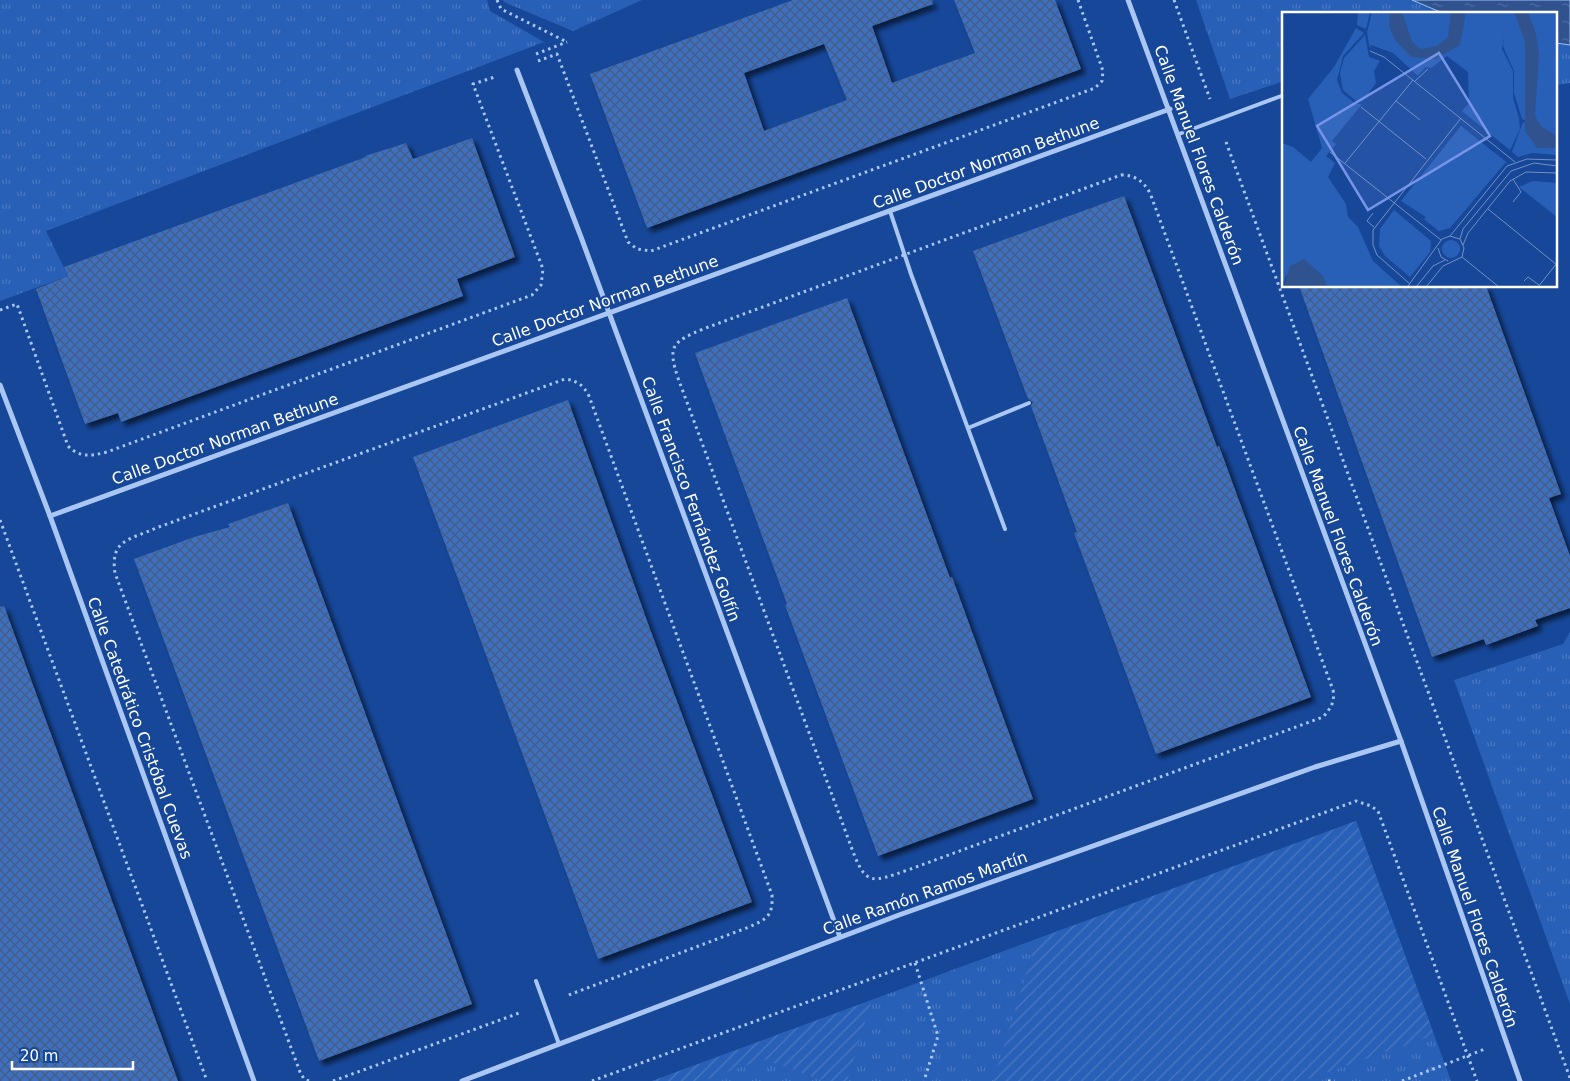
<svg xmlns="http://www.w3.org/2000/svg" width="1570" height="1081" font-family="'DejaVu Sans',sans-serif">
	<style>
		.grass { fill: url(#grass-tufts) }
		.garden { fill: url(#garden-furrows) }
		.water { fill: url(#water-ripples); stroke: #9dc0f5 }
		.building { fill: url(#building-cross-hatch); fill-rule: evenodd; filter: url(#shadow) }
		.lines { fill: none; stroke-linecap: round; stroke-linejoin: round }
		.path { stroke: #aac6f2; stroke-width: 3; stroke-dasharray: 2.5 4; stroke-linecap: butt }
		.lane { stroke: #aac6f2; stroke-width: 4 }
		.street { stroke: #aac6f2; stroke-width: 5 }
		.labels { text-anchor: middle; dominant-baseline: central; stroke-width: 4; stroke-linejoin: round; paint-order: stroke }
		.street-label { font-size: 16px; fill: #fff; stroke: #164799 }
		.inset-road { fill: none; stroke: #7391c2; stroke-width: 1 }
		.view { fill: #7795e8; fill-opacity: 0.15; stroke: #7795e8; stroke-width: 2.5 }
		.inset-edge { fill: none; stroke: #fff; stroke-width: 2.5 }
	</style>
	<defs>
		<pattern id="grass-tufts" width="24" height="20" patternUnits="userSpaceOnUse" patternTransform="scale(1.25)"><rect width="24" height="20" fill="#2960b7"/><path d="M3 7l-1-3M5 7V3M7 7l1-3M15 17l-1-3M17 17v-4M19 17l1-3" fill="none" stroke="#4978c2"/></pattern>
		<pattern id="garden-furrows" width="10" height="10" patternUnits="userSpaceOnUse" patternTransform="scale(1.25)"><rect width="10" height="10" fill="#2960b7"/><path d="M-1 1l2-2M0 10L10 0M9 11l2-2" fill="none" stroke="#4978c2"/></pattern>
		<pattern id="water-ripples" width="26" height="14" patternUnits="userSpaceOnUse" patternTransform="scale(1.25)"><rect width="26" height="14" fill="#305390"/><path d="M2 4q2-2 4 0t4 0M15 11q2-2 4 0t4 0" fill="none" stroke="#4f6da1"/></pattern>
		<pattern id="building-cross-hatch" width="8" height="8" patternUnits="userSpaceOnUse" patternTransform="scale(1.25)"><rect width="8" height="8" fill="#3e70c1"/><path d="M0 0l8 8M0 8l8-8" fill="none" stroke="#465c81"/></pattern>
		<filter id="shadow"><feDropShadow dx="4.5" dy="4.5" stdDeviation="2.5" flood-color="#0009"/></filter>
	</defs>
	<rect width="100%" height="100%" fill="#164799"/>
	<g class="grass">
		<path d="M 0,0 L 487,0 L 490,11 L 544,42 L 46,231 L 68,276 L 0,301 Z"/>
		<path d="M 503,0 L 642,0 L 573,31 L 504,2 Z"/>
		<path d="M 1196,0 L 1570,0 L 1570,83 L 1556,85 L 1556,14 L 1284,14 L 1284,81 L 1230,99 Z"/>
		<path d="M 1570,632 L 1570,1004 L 1454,680 L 1563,644 Z"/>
		<path d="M 1356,821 L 1451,1081 L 652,1081 Z"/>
	</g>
	<g class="garden">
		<path d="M 1356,821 L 1434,1035 L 1302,1081 L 993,1081 L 1037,939 Z"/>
		<path d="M 872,1000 L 847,1081 L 825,1081 L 763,1059 L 702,1081 L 652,1081 Z"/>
	</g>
	<path class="water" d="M 1412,0 L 1570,0 L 1570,45 L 1556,43 L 1556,14 L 1445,14 Z"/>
	<g class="building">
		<path d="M 793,0 L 932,0 L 933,4 L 872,26 L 892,83 L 975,53 L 954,0 L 1055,0 L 1081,69 L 647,228 L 590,74 ZM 824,44 L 847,100 L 764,131 L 744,73 Z"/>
		<path d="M 472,138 L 515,257 L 457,279 L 463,296 L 121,422 L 118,413 L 85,424 L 36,289 L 68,276 L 64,267 L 366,157 L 365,156 L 406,143 L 413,159 Z"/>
		<path d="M 1124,196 L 1217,447 L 1219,446 L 1311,697 L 1156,754 L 1074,533 L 1077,532 L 1031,406 L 1033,402 L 1028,399 L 973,251 Z"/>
		<path d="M 1299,286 L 1486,286 L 1561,494 L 1549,498 L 1570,556 L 1570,608 L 1535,620 L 1538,626 L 1486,645 L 1484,639 L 1432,657 Z"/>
		<path d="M 847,298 L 950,578 L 952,577 L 1033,799 L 878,856 L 785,605 L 787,604 L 695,353 Z"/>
		<path d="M 568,400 L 650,629 L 752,902 L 598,959 L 413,457 Z"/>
		<path d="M 288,503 L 472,1004 L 319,1061 L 134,559 L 194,537 L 230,527 L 228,524 Z"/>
		<path d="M 4,606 L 63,767 L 178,1081 L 0,1081 L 0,607 Z"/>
	</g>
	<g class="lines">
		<g class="path">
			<path d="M 497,0 L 501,9 L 567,42"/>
			<path d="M 1174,0 L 1210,99"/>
			<path d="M 536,54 L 567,42"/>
			<path d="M 538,61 L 557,54 L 628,242 L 637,249 L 651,251 L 1095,88 L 1102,81 L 1103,71 L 1078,0"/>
			<path d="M 1226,142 L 1570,1078"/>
			<path d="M 1121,175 C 1135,175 1143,181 1150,193 L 1333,690 C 1335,702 1331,708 1323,717 L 908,870 C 872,882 866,887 852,849 L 678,378 C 667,345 673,342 703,329 Z"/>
			<path d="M 0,310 L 17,304 L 68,446 C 80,458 91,456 107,452 L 532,295 L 541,285 L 543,269 L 473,84 L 495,77"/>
			<path d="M 0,520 L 207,1081"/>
			<path d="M 915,963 L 938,1036 L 924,1081"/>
			<path d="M 309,1081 L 304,1079 L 300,1072 L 115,573 C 110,539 130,540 156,528 L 565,379 C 578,381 583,385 589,396 L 772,895 C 773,916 767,919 749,927 L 566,996"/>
			<path d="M 333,1081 L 522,1012"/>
			<path d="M 592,1081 L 1356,801 L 1371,806 L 1378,811 L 1477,1081"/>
			<path d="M 1328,1081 L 1335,1081"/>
			<path d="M 1402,1081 L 1485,1049"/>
		</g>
		<g class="lane">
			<path d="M 1179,134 L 1284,95"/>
			<path d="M 890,211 L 911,274 L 1005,529"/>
			<path d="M 968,428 L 1029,403"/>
			<path d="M 536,981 L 559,1044"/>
		</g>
		<g class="street">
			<path d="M 1128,0 L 1401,741 L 1520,1081"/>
			<path d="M 517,70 L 581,237 L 840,937"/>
			<path d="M 0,385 L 50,516 L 254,1081"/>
			<path d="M 50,516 L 1170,109"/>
			<path d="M 462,1081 L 899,915 L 1315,767 L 1401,741"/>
		</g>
	</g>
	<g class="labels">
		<g class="street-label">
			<text transform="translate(1199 155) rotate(70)">Calle Manuel Flores Calderón</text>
			<text transform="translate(986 163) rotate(-20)">Calle Doctor Norman Bethune</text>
			<text transform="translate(605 301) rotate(-20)">Calle Doctor Norman Bethune</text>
			<text transform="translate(225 439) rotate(-20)">Calle Doctor Norman Bethune</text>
			<text transform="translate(691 499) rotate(70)">Calle Francisco Fernández Golfín</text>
			<text transform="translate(1338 536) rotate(70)">Calle Manuel Flores Calderón</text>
			<text transform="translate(140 728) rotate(70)">Calle Catedrático Cristóbal Cuevas</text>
			<text transform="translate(925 893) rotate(-20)">Calle Ramón Ramos Martín</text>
			<text transform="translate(1475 917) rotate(71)">Calle Manuel Flores Calderón</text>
		</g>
	</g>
	<g transform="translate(1282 12)">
		<rect width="275" height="275" fill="#164799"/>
		<path d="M 76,0 L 88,0 L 84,17 L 75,13 ZM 90,0 L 275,0 L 275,115 L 264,119 L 240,107 L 232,81 L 232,59 L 221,34 L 222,23 L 220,37 L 231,59 L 231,86 L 237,106 L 238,117 L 228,138 L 180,99 L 187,91 L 186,60 L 165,44 L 149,56 L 143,55 L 136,64 L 111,41 L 89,33 L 88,37 L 85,21 ZM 74,16 L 82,21 L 61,44 L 55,68 L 60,81 L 74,92 L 80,92 L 50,129 L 54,132 L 44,144 L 53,151 L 46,165 L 64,192 L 66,205 L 76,215 L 91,249 L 120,275 L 45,275 L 40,263 L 21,247 L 4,264 L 0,275 L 0,131 L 11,135 L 29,150 L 40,136 L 26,87 L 52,55 ZM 83,23 L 87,45 L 98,49 L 92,59 L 94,71 L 81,89 L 75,90 L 61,78 L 58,61 L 62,46 ZM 241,110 L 258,119 L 275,116 L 275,143 L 250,141 L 236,145 L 230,140 ZM 179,114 L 224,150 L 168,216 L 157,219 L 142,207 L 144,205 L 119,189 ZM 112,198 L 149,229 L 148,240 L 128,265 L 103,244 L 97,234 L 98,217 ZM160 237a9 9 0 1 1 18 0a9 9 0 1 1-18 0Z" fill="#2960b7"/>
		<path d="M 179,114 L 195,127 L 178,148 L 163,152 L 160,138 ZM 200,131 L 224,150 L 201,174 L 186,162 L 185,150 ZM 150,151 L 157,178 L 129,185 L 155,177 L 151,159 L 144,160 L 127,185 L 121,187 ZM 175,165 L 183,165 L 199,178 L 176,206 L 169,173 ZM 158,182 L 166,216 L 157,219 L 142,207 L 151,212 L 163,209 L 157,183 L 132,189 L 133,193 L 130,189 Z" fill="#2960b7"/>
		<path d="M 251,169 L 275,171 L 275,205 L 237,175 Z" fill="#2960b7"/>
		<path d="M 108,0 L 120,0 L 130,29 L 138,37 L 155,34 L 166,25 L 169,0 L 184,0 L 178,33 L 154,47 L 129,45 L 113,28 L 107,14 ZM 232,0 L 246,0 L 254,21 L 257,43 L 253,104 L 259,114 L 275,124 L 275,136 L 255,136 L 243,119 L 243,30 ZM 22,247 L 40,263 L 45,275 L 2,275 L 8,254 Z" fill="#305390"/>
		<path class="inset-road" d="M 88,39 L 102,45 L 233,150M 133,69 L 146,57M 114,89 L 138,108M 79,95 L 144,147M 48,140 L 159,228M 63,151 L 131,68M 231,167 L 239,180 L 231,190M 206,197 L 275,253M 91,201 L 85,209 L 92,215M 168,224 L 225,154 L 245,147 L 275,148M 178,227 L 181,217 L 229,159 L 252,151 L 275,154M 181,233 L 186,221 L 228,169 L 244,160 L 275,161M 156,236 L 159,245 L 166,249M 180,245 L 217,275M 242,269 L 246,265 L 257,273M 128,272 L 95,243 L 91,233 L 91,218 L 179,106M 126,274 L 160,227 L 168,224 L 178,227 L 182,236 L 180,245 L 161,254 L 144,275M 134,275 L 151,254 L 163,248M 256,275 L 275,251"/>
		<path class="view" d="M 157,41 L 208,124 L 86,198 L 35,114 Z"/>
		<rect width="275" height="275" class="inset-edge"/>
	</g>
	<path d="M12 1061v8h121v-8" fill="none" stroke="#ffffff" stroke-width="2.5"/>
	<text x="20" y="1061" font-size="15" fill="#ffffff" stroke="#164799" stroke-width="4" paint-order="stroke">20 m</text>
</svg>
